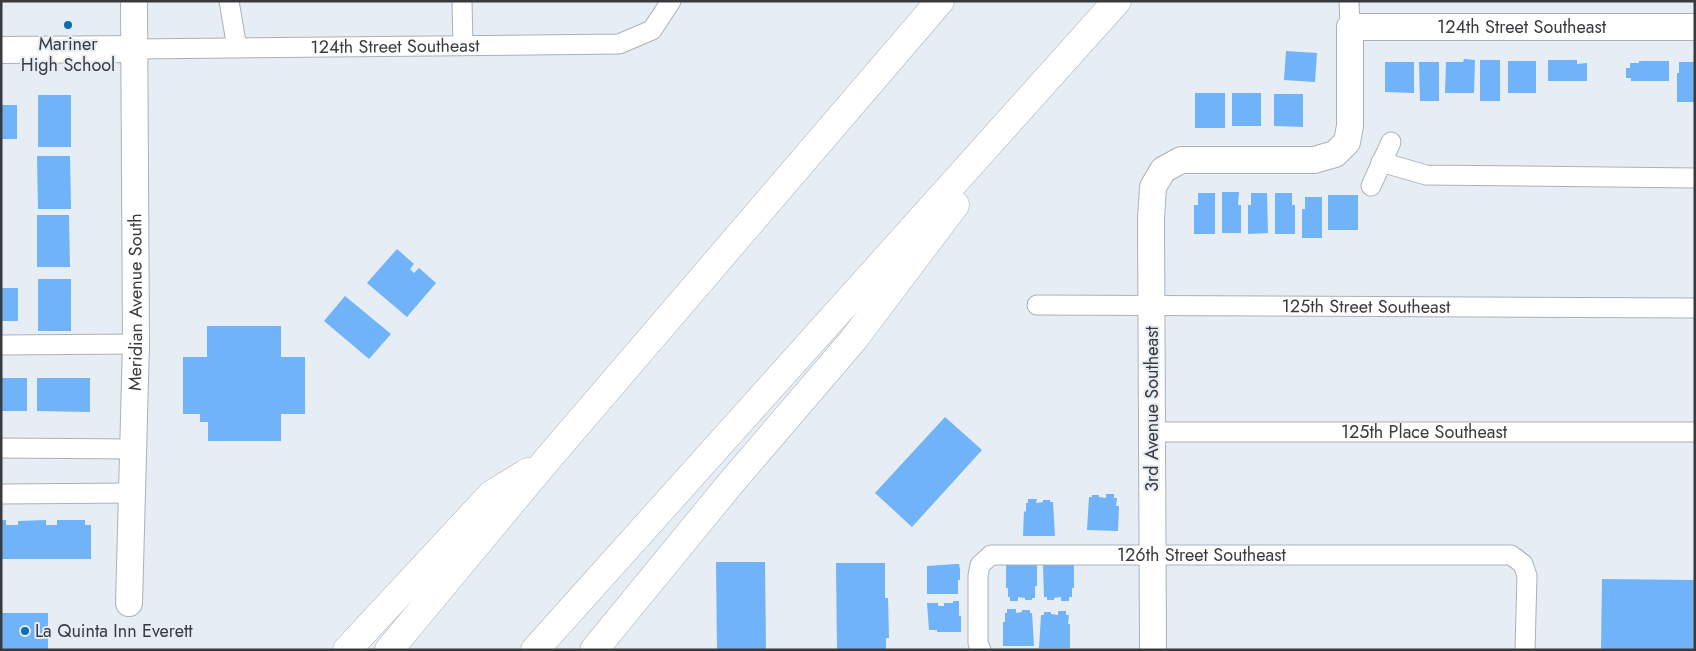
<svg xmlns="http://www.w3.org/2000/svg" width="1696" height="651" font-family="Jost,sans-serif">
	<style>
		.building { fill: #70b3f8 }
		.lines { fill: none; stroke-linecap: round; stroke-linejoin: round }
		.street-casing { stroke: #aab1b8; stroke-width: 21 }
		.secondary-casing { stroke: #aab1b8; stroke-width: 28 }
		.highway-casing { stroke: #aab1b8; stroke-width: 29 }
		.street { stroke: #fff; stroke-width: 19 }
		.secondary { stroke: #fff; stroke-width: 26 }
		.highway { stroke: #fff; stroke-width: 28 }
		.poi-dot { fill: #0d6bb8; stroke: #e6edf4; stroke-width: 2 }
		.labels { text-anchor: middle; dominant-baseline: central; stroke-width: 4; stroke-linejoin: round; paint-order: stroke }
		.street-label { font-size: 18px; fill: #383a3d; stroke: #e6edf4 }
		.poi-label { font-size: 18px; fill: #383a3d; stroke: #e6edf4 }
	</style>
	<rect width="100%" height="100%" fill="#e6edf4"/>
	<g class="building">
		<path d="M 1286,51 L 1317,53 L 1315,82 L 1284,80 Z"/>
		<path d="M 1464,59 L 1475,60 L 1474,93 L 1445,93 L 1446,62 L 1463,62 Z"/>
		<rect x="1480" y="60" width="20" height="41"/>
		<path d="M 1548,60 L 1577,60 L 1577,64 L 1587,63 L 1587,81 L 1548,81 Z"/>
		<rect x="1508" y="61" width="28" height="32"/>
		<path d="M 1639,61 L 1669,61 L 1669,81 L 1631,81 L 1631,78 L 1626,78 L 1626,68 L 1630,68 L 1630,63 L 1639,63 Z"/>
		<path d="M 1385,62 L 1414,62 L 1414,93 L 1385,92 Z"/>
		<path d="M 1419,62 L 1439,62 L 1439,101 L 1420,101 Z"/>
		<path d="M 1679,62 L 1695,62 L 1695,102 L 1677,102 L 1677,73 L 1679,73 Z"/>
		<rect x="1195" y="93" width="30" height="35"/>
		<rect x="1232" y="93" width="29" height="33"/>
		<path d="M 1274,94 L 1303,94 L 1303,127 L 1274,126 Z"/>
		<rect x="38" y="95" width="33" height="52"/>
		<rect x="1" y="105" width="16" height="34"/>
		<path d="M 37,156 L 70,156 L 71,209 L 38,209 Z"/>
		<path d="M 1222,192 L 1239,192 L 1238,205 L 1241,205 L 1241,233 L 1222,233 Z"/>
		<path d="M 1198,193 L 1215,193 L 1215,234 L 1194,234 L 1194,205 L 1198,205 Z"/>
		<path d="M 1251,193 L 1267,193 L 1268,233 L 1248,234 L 1248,205 L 1251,205 Z"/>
		<path d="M 1275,193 L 1292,193 L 1292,205 L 1295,205 L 1295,234 L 1275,234 Z"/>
		<rect x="1328" y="195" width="30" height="35"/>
		<path d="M 1305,197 L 1322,197 L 1322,238 L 1302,238 L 1302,209 L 1305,209 Z"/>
		<path d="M 37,215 L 69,215 L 70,267 L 37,267 Z"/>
		<path d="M 397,249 L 414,264 L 410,269 L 414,273 L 419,268 L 436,283 L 407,317 L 367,283 Z"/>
		<rect x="38" y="279" width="33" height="52"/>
		<rect x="1" y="288" width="17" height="33"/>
		<path d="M 345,296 L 391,334 L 369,359 L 324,321 Z"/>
		<path d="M 207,326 L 281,326 L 281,357 L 305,357 L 305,414 L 281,414 L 281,441 L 208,441 L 208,422 L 200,422 L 200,414 L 183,414 L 183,357 L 207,357 Z"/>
		<rect x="1" y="378" width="26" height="33"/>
		<path d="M 37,378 L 90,378 L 90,412 L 37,411 Z"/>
		<path d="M 945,417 L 982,450 L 912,527 L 875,493 Z"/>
		<path d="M 1106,494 L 1114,494 L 1114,498 L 1117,498 L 1116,506 L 1119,506 L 1118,531 L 1087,530 L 1089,497 L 1092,497 L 1092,495 L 1099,495 L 1099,497 L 1106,498 Z"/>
		<path d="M 1028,499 L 1037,499 L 1036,503 L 1043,502 L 1043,500 L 1050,500 L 1050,502 L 1053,502 L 1055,536 L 1023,536 L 1024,511 L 1026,512 L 1026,503 L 1028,503 Z"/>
		<path d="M 1,520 L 6,520 L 6,525 L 18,525 L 18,521 L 46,520 L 46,525 L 57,525 L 57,520 L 85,520 L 85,525 L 91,525 L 91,559 L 1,559 Z"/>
		<path d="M 716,562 L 765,562 L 766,650 L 717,650 Z"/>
		<path d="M 836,563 L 885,563 L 885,598 L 888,598 L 889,638 L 886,638 L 886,650 L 837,650 Z"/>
		<path d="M 956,564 L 959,564 L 960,569 L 960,580 L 958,580 L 958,594 L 927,594 L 927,566 Z"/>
		<path d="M 1006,564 L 1037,564 L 1037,586 L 1035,586 L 1035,598 L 1032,598 L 1032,600 L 1025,600 L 1025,598 L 1018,597 L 1018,601 L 1010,601 L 1010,597 L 1008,597 L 1008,588 L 1006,588 Z"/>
		<path d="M 1043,564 L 1074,564 L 1074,588 L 1072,588 L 1072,597 L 1069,597 L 1069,601 L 1061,601 L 1061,597 L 1054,598 L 1054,600 L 1047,600 L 1047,597 L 1044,597 Z"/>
		<path d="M 1602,579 L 1695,580 L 1695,650 L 1601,650 Z"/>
		<path d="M 953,601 L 959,601 L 959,616 L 961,616 L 961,632 L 937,632 L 937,630 L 929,630 L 927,603 L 938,603 L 938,606 L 944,606 L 944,603 L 953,603 Z"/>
		<path d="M 1007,609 L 1016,609 L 1016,613 L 1022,612 L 1022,610 L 1030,610 L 1030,613 L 1032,613 L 1034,646 L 1003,646 L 1003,622 L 1005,622 L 1005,613 L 1007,613 Z"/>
		<path d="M 1058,611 L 1066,611 L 1066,615 L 1069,615 L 1068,624 L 1070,624 L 1070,648 L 1039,648 L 1041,615 L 1044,615 L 1044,612 L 1051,612 L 1051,614 L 1058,615 Z"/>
		<rect x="1" y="613" width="47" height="37"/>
	</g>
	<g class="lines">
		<g class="street-casing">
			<g id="street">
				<path d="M 229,1 L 237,48"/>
				<path d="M 462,1 L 463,45"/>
				<path d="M 1349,1 L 1350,27"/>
				<path id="s1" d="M 135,49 L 619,44 L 652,30 L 671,1"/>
				<path d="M 1381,162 L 1426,175 L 1695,178"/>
				<path d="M 1371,186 L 1391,142"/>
				<path id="s2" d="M 1037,305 L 1695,308"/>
				<path d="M 1,345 L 136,344"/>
				<path id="s3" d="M 1153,432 L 1695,432"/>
				<path d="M 1,448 L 133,449"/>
				<path d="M 1,494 L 132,493"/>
				<path id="s4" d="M 981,650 L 978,643 L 978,576 L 980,565 L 991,555 L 1511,555 L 1523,564 L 1527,576 L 1525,650"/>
			</g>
		</g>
		<g class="secondary-casing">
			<g id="secondary">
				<path d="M 1,50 L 135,49"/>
				<path id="s5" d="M 129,603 L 136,344 L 134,1"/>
				<path id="s6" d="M 1153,650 L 1151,219 L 1153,187 L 1163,170 L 1181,160 L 1314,160 L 1335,154 L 1347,142 L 1350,126 L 1350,27 L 1695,27"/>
			</g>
		</g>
		<g class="highway-casing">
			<g id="highway">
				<path d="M 347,650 L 491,495 L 528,472"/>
				<path d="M 389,650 L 546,461 L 940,1"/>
				<path d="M 535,650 L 1117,1"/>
				<path d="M 594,650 L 730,484 L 854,339 L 955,205"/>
			</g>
		</g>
		<use href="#street" class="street"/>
		<use href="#secondary" class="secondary"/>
		<use href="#highway" class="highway"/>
	</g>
	<g class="poi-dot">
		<circle cx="68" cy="25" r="5"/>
		<circle cx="25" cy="631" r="5"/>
	</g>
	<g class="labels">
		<g class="street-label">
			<text stroke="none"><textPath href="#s6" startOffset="962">124th Street Southeast</textPath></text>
			<text stroke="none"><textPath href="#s1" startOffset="260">124th Street Southeast</textPath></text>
			<text stroke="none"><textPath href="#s5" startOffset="301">Meridian Avenue South</textPath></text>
			<text stroke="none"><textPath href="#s2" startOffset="329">125th Street Southeast</textPath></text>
			<text transform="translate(1152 409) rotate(-90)">3rd Avenue Southeast</text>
			<text stroke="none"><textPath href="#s3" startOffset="271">125th Place Southeast</textPath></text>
			<text stroke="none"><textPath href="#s4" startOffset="311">126th Street Southeast</textPath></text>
		</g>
		<g class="poi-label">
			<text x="68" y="44">Mariner<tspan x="68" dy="21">High School</tspan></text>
			<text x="35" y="631" text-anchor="start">La Quinta Inn Everett</text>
		</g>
	</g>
	<rect width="1696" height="651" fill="none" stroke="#383a3d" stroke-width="5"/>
</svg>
